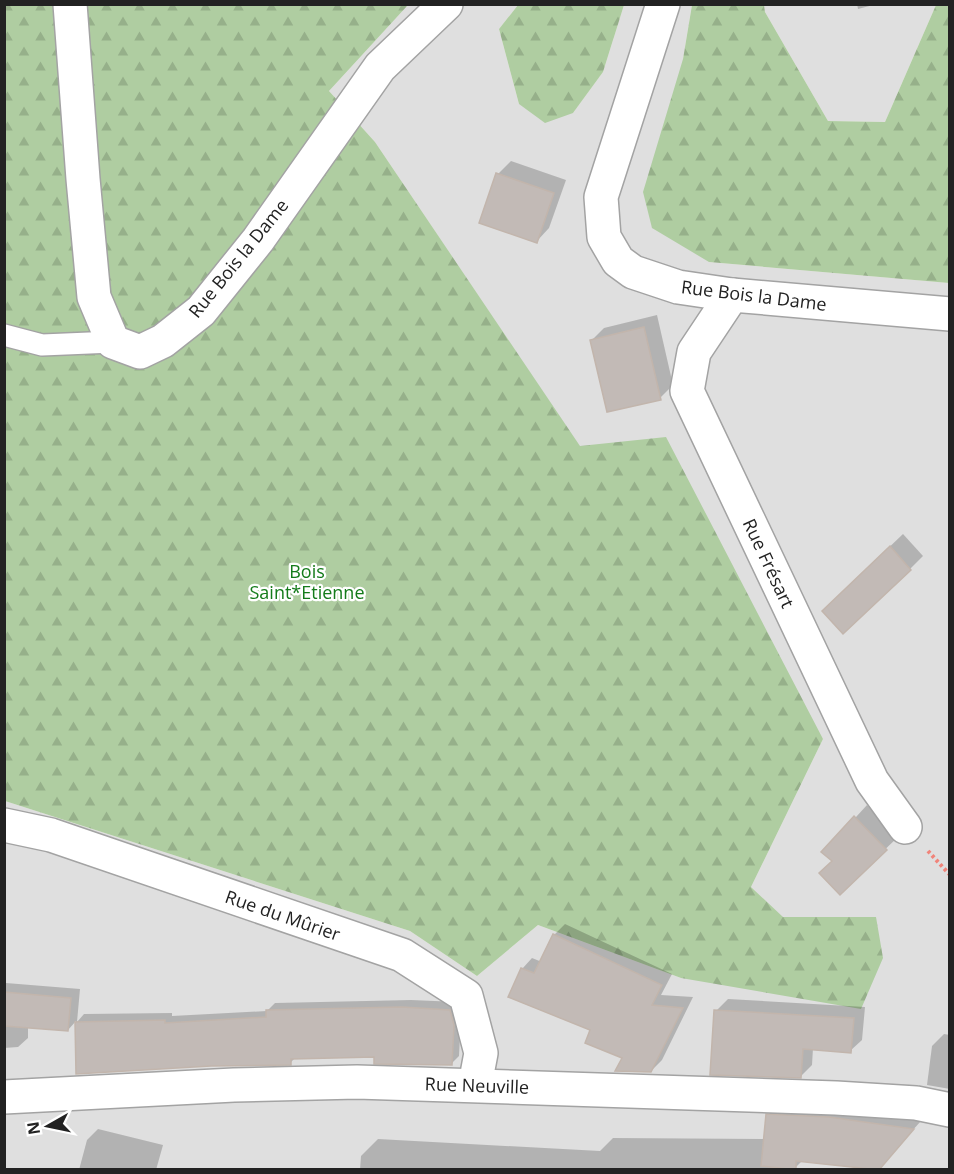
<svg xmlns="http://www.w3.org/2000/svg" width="954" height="1174" font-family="'Open Sans',sans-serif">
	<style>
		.residential { fill: #dfdfdf }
		.forest { fill: url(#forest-firs) }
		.shadow { fill: #0003 }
		.building { fill: #c2bab6; stroke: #c2b5ac; stroke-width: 1.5 }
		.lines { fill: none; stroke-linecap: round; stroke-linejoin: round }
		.service-casing { stroke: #a3a3a3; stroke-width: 24 }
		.minor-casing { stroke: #a3a3a3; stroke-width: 36 }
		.tertiary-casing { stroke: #a3a3a3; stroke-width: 36 }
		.path { stroke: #f1847a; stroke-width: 4; stroke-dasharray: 3 3; stroke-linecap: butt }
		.service { stroke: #fff; stroke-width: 21 }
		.minor { stroke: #fff; stroke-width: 33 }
		.tertiary { stroke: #fff; stroke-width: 33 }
		.labels { text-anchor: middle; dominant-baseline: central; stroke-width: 4.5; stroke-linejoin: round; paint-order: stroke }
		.street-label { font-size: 18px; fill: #222; stroke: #fff }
		.park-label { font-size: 18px; fill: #147b1a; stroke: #fff }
	</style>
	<defs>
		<pattern id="forest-firs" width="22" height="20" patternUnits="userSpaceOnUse" patternTransform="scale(1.5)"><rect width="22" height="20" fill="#afcda1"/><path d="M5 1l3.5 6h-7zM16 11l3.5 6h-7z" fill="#96b08a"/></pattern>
	</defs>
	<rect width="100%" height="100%" fill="#f1eee9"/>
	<g class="residential">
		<path d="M 408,5 L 518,5 L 499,29 L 519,104 L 573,113 L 603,72 L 624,5 L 692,5 L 683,59 L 709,262 L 949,283 L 949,1169 L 5,1170 L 5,801 L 410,931 L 477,976 L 538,925 L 681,978 L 876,917 L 783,918 L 751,887 L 823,739 L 580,447 L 375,142 L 329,91 Z"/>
		<path d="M 764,5 L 936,5 L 885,122 L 828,121 L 765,12 Z"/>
	</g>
	<g class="forest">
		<path d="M 5,5 L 408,5 L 329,91 L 375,142 L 580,446 L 666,437 L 823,739 L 751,887 L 783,917 L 876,917 L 883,958 L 861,1009 L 681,978 L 538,925 L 477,976 L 410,931 L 5,801 Z"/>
		<path d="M 518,5 L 624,5 L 603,72 L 573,113 L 545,123 L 519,104 L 499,29 Z"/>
		<path d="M 692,5 L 764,5 L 765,12 L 828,121 L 885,122 L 936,5 L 949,5 L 949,283 L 709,262 L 652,228 L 643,192 L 683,59 Z"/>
	</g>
	<g class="shadow">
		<path d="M 857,4 L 877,4 L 858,9 Z"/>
		<path d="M 511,161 L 566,180 L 549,228 L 537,241 L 498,174 Z"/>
		<path d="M 657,315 L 673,385 L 660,398 L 591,341 L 604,328 Z"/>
		<path d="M 903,534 L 923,556 L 910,569 L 836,598 Z"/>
		<path d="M 867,805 L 897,838 L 840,892 L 833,861 L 824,852 Z"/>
		<path d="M 565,924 L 672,974 L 661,995 L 693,997 L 662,1060 L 651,1071 L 624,1058 L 522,969 L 532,958 L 542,962 L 554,935 Z"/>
		<path d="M 6,983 L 80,989 L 77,1022 L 84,1014 L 172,1013 L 172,1016 L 267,1011 L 275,1003 L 411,1000 L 458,1002 L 461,1016 L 459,1056 L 451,1064 L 375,1055 L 296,1057 L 290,1063 L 211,1065 L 77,1073 L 76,1021 L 68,1030 L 28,1026 L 28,1038 L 18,1047 L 4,1048 Z"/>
		<path d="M 728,999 L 865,1007 L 862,1040 L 850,1051 L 813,1048 L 812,1065 L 800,1077 L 716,1011 Z"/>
		<path d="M 944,1034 L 950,1035 L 950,1089 L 927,1085 L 932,1046 Z"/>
		<path d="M 785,1098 L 929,1112 L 878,1169 L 803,1160 L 795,1168 L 788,1167 L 788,1170 L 360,1170 L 361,1156 L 378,1139 L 600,1151 L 613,1138 L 765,1139 L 768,1115 Z"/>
		<path d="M 98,1129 L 163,1145 L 156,1170 L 79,1170 L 87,1140 Z"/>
	</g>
	<g class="building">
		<path d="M 496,173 L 554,193 L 537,243 L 479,223 Z"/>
		<path d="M 644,327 L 661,400 L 607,412 L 590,340 Z"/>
		<path d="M 890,546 L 911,570 L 843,634 L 822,611 Z"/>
		<path d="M 854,816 L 887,850 L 840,895 L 819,873 L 832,861 L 821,852 Z"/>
		<path d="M 553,934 L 662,985 L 652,1005 L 683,1008 L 651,1072 L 615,1071 L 622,1058 L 585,1043 L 590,1030 L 508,997 L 521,968 L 534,973 Z"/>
		<path d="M 4,992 L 71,998 L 68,1031 L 4,1026 Z"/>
		<path d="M 402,1007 L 450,1010 L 454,1025 L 452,1065 L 374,1064 L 374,1057 L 334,1058 L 291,1059 L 291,1065 L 211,1066 L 76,1074 L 75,1022 L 165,1020 L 165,1023 L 266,1017 L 266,1010 Z"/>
		<path d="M 714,1010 L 854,1018 L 851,1053 L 803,1049 L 801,1078 L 710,1075 Z"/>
		<path d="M 766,1114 L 829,1117 L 914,1129 L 879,1170 L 796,1161 L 796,1170 L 761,1166 Z"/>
	</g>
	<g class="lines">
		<g class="service-casing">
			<path id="service" d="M 4,335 L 42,345 L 113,342"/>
		</g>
		<g class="minor-casing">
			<g id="minor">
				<path d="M 732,295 L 694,352 L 687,391 L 872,781 L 905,827"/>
				<path d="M 4,825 L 51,835 L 402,955 L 466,996 L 481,1053 L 475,1085"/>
				<path d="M 4,1097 L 234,1085 L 357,1082 L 836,1098 L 916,1103 L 950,1110"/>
			</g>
		</g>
		<g class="tertiary-casing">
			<g id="tertiary">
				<path d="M 70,4 L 83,179 L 94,297 L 113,342 L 140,352 L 163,341 L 201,311 L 258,240 L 380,67 L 446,4"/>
				<path d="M 663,4 L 601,197 L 604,237 L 618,261 L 633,272 L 678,287 L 732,295 L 950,314"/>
			</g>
		</g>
		<path class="path" d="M 928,851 L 950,875"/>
		<use href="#service" class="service"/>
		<use href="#minor" class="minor"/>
		<use href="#tertiary" class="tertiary"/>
	</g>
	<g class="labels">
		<g class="street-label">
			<text transform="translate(238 258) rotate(-51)">Rue Bois la Dame</text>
			<text transform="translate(754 295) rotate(7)">Rue Bois la Dame</text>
			<text transform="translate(769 563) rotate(65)">Rue Frésart</text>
			<text transform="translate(283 915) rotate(19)">Rue du Mûrier</text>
			<text transform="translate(477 1085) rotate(2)">Rue Neuville</text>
		</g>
		<g class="park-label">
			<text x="307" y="571">Bois<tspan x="307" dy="21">Saint*Etienne</tspan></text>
		</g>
	</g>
	<rect width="954" height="1174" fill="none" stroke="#222222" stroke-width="12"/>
	<g transform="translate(48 1126) rotate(261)" stroke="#ffffff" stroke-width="4.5" paint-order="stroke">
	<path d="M0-4.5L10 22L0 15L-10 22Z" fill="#222222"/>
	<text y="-9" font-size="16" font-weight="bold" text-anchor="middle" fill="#222222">N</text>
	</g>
</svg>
